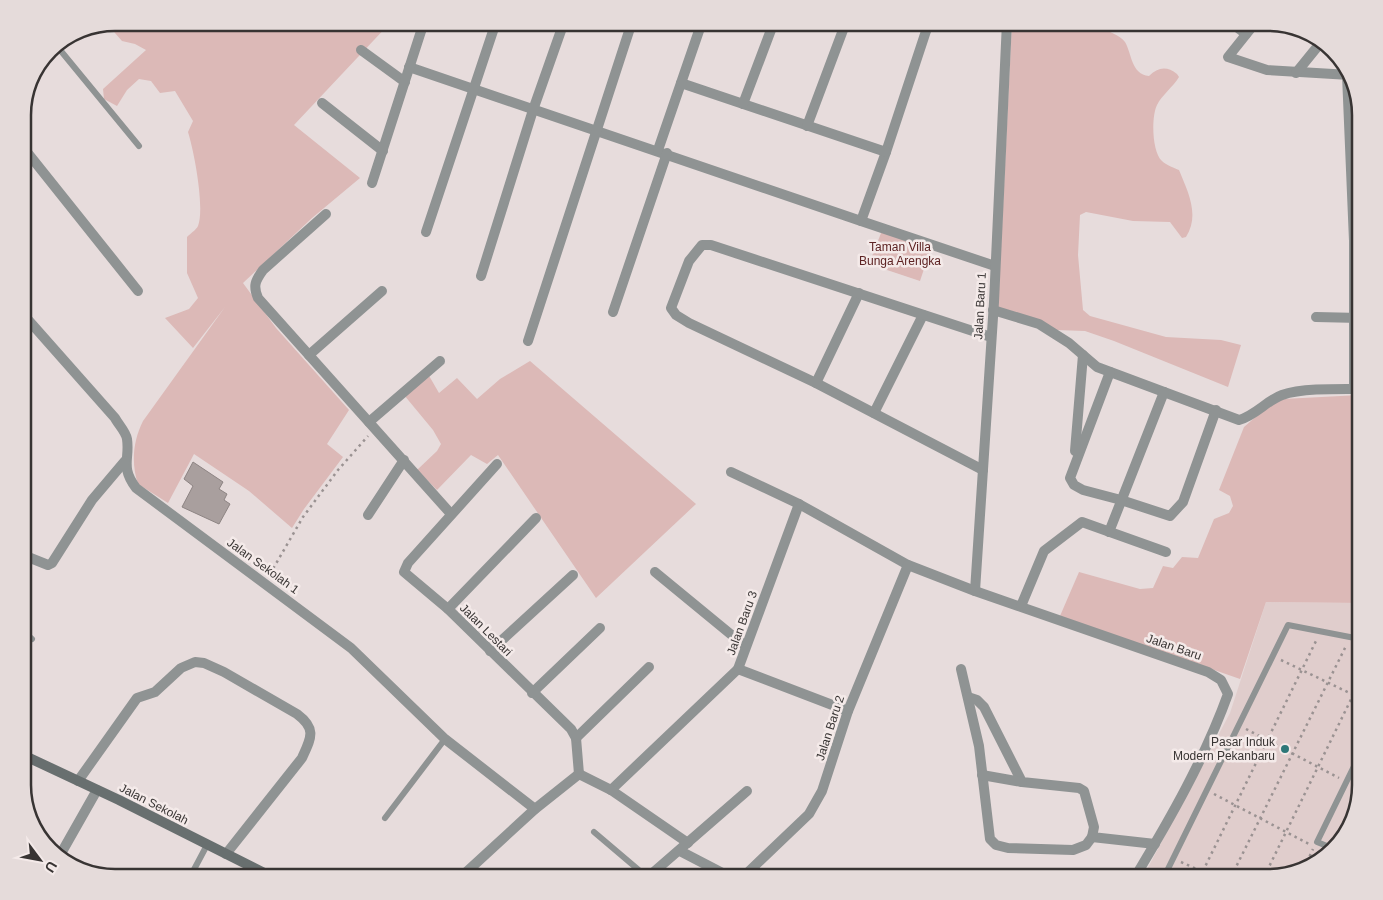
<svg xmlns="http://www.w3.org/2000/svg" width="1383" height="900" font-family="Helvetica,sans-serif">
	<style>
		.built { fill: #e0cdcc }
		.green { fill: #dcb9b7 }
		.building { fill: #a99f9e; stroke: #8d8483 }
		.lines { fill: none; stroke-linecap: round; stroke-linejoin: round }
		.path { stroke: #9a9292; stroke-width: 2.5; stroke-dasharray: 2.5 4; stroke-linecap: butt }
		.lane { stroke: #8f9393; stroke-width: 6 }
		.street { stroke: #8f9393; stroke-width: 10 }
		.secondary { stroke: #686f6f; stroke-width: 10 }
		.poi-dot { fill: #2d7778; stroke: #f4eae9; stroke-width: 2 }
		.labels { text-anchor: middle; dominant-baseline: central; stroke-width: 5; stroke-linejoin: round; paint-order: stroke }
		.park-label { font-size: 12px; fill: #5d2323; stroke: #f4eae9 }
		.street-label { font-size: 12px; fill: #383433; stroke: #f4eae9 }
		.poi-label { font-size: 12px; fill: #383433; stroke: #f4eae9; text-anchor: end }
		.rim { fill: none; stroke: #383433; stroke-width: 2.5 }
	</style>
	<rect width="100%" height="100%" fill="#e7dcdc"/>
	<path class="built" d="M 1266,602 L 1360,603 L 1360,785 L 1345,836 L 1314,865 L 1268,877 L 1143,877 L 1230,713 Z"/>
	<g class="green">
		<path d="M 115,22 L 390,23 L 294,125 L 360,178 L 312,218 L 243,283 L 276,328 L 349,410 L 327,444 L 343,457 L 304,509 L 292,528 L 249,491 L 194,454 L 168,503 L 138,484 C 131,463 133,441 143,421 L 225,307 L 193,348 L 165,318 L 189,309 L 198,298 L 187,273 L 187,237 C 191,233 196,230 198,226 C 205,208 194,151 188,132 L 193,121 L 175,91 L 160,93 L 151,81 L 139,79 L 127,90 L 117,106 L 104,99 L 103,89 L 146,50 L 135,44 L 122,41 L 107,24 Z"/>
		<path d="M 1012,23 L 1075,23 L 1094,28 L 1100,27 C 1107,31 1120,35 1125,42 C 1132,54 1131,74 1149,76 C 1158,67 1167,66 1177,74 L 1179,77 C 1173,87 1162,95 1157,105 C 1151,117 1152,152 1162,161 C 1166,165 1174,168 1179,170 C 1188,192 1200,215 1186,237 L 1182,238 L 1170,222 L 1133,221 L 1086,212 L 1080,215 L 1078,255 L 1083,310 L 1090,316 L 1166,337 L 1221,340 L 1241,345 L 1228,387 L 1114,341 L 1085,331 L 1056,330 L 998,308 Z"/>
		<path d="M 883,228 L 932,245 L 920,281 L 869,264 Z"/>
		<path d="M 530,361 L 696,504 L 596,598 L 498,455 L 487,464 L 471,455 L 437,490 L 417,470 L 437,451 L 441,444 L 433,430 L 404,395 L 428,374 L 439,393 L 457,378 L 477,399 L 500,379 Z"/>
		<path d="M 1360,395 L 1360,603 L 1266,602 L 1240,679 L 1060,616 L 1079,572 L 1140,589 L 1153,588 L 1163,566 L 1173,568 L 1182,557 L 1198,558 L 1214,519 L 1229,513 L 1233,506 L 1230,496 L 1219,490 L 1244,427 L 1266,408 L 1283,399 Z"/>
	</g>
	<path class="building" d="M 193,462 L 223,482 L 219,489 L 227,494 L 224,500 L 230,504 L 219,524 L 182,507 L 193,486 L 184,479 Z"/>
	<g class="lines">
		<g class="path">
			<path d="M 270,574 L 303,517 L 338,470 L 368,436"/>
			<path d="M 1281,660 L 1360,698"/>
			<path d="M 1246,729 L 1339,778"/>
			<path d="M 1214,794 L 1309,844"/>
			<path d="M 1181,862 L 1214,877"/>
			<path d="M 1304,868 L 1313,849"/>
			<path d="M 1200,877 L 1317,639"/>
			<path d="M 1231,877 L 1346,646"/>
			<path d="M 1264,877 L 1360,681"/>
		</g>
		<g class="lane">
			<path d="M 56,45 L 139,146"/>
			<path d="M 23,631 L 32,639"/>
			<path d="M 385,818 L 445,739"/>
			<path d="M 594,832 L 647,877"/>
			<path d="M 1332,848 L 1317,842 L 1360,754"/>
			<path d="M 190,877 L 207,845"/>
			<path d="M 1164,877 L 1288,625 L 1360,639"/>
		</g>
		<g class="street">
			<path d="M 1230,22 L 1246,34"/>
			<path d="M 1256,22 L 1228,57 L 1267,70 L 1350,75"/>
			<path d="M 361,50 L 405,82"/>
			<path d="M 409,67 L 861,221 L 886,152 L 929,22"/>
			<path d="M 1296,73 L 1322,41"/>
			<path d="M 1347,75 L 1354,241"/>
			<path d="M 681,83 L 886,152"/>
			<path d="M 322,103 L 383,151"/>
			<path d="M 743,104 L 774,22"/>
			<path d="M 807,126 L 846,22"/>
			<path d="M 23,147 L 138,291"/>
			<path d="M 658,150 L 702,22"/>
			<path d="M 372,183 L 424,22"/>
			<path d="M 326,214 L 263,270 C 255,281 253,286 258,298 L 451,514"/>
			<path d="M 861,221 L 995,266"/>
			<path d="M 426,232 L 496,22"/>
			<path d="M 481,276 L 533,110 L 564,22"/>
			<path d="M 993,310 L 1039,324 L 1069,343 L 1097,367 L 1239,420 C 1256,415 1266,401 1282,395 C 1302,388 1339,389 1360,389"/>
			<path d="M 613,312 L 667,153"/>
			<path d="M 23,314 L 115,418 C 118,424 126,432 127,439 C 130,459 120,467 136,488 L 351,648 L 445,739 L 535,809"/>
			<path d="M 1316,317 L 1360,318"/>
			<path d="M 528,341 L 632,22"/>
			<path d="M 309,355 L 382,291"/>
			<path d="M 1110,372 L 1070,478 L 1074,485 L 1083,490 L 1121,500 L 1170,516 L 1183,502 L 1216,410"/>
			<path d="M 816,383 L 859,293"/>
			<path d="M 1354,389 L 1354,241 L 1359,241"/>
			<path d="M 874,413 L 923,315"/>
			<path d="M 369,422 L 440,361"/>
			<path d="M 1075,451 L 1083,355"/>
			<path d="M 497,464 L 408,563 L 404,572 L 448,609 L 571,729 L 576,738 L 579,774"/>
			<path d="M 983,470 L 816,383 L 689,323 L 676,315 L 671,308 L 689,261 L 702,245 L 711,245 L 991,337"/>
			<path d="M 731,472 L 799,504 L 908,565 L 975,591 L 1208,672 L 1221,680 L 1228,694 C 1205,758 1170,819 1135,877"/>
			<path d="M 368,515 L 404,460"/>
			<path d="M 1109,532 L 1164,392"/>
			<path d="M 23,555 L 48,565 L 52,563 L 92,500 L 125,461"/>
			<path d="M 655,572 L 745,646"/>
			<path d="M 975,591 L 994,302 L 1007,22"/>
			<path d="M 1021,606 L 1044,551 L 1082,522 L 1166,552"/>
			<path d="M 448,609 L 536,518"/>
			<path d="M 490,651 L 573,575"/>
			<path d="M 738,669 L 848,711"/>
			<path d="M 961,669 L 979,746 L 990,839 L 996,845 L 1008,848 L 1073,850 L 1086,845 L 1092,837"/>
			<path d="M 532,693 L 600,628"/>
			<path d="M 968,697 L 977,700 L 984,707 L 1022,782 L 1079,788 L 1084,791 L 1094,827 L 1092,837 L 1155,844"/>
			<path d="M 576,738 L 649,667"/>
			<path d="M 982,775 L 1022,782"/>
			<path d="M 78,781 L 137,698 L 155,692 L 181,668 L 195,662 L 204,663 L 224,672 L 297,714 C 317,729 311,738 302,758 L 226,854"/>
			<path d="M 611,790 L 738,669 L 799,504"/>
			<path d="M 680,851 L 730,877"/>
			<path d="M 59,857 L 97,790"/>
			<path d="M 461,877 L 535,809 L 579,774 L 611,790 L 688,843"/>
			<path d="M 648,877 L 747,791"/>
			<path d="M 743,877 L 809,814 L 822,791 L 848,711 L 908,565"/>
		</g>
		<path class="secondary" d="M 23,755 L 119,800 L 272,877"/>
	</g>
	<circle class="poi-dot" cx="1285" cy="749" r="5"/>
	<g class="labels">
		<g class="park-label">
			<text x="900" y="247">Taman Villa<tspan x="900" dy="14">Bunga Arengka</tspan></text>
		</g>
		<g class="street-label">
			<text transform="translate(980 306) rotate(-87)">Jalan Baru 1</text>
			<text transform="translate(263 566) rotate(36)">Jalan Sekolah 1</text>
			<text transform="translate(742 623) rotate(-70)">Jalan Baru 3</text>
			<text transform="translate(486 630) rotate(45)">Jalan Lestari</text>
			<text transform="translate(1174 647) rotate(19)">Jalan Baru</text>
			<text transform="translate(830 728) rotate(-72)">Jalan Baru 2</text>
			<text transform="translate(154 804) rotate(27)">Jalan Sekolah</text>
		</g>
		<g class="poi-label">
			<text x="1275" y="742">Pasar Induk<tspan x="1275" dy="14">Modern Pekanbaru</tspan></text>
		</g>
	</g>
	<path d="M0 0H1383V900H0ZM115 31H1268A84 84 0 0 1 1352 115V785A84 84 0 0 1 1268 869H115A84 84 0 0 1 31 785V115A84 84 0 0 1 115 31Z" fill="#e5dbda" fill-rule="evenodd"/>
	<path class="rim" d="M115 31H1268A84 84 0 0 1 1352 115V785A84 84 0 0 1 1268 869H115A84 84 0 0 1 31 785V115A84 84 0 0 1 115 31Z"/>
	<g transform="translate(40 860) rotate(122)" stroke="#f4eae9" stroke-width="4" paint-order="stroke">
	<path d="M0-4L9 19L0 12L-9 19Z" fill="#383433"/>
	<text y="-8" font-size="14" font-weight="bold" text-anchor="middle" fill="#383433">U</text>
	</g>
</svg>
